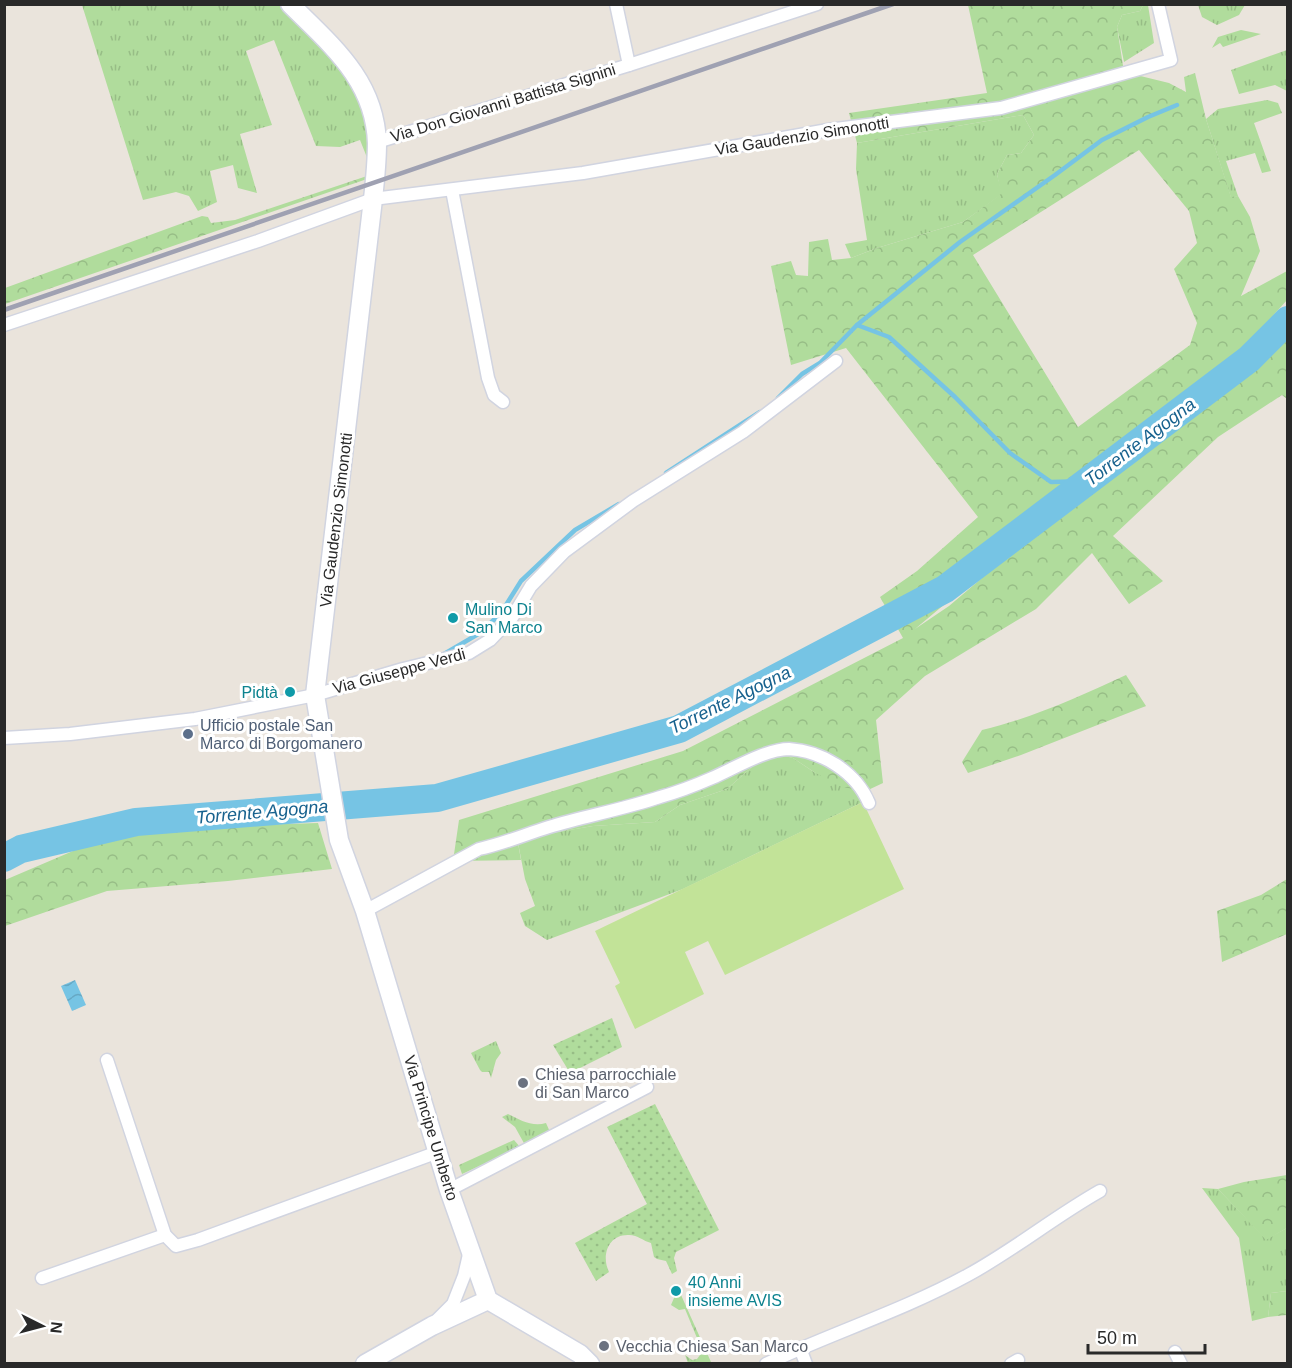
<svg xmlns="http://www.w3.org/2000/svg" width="1292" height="1368" font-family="Helvetica,sans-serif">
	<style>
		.grass { fill: url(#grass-tufts) }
		.forest { fill: url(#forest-crowns); fill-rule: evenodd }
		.park { fill: url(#park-dots) }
		.pitch { fill: #c2e398 }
		.water { fill: url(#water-waves) }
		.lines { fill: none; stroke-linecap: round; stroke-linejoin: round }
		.stream { stroke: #76c4e4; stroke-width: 4.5 }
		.river { stroke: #76c4e4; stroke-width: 28 }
		.street-casing { stroke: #d1d4e0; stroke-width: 15 }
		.secondary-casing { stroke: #d1d4e0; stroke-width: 21 }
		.street { stroke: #fff; stroke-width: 12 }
		.secondary { stroke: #fff; stroke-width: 18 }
		.rail { stroke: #9fa1b2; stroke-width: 4.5 }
		.culture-dot { fill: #0f9aa8; stroke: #fff; stroke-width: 2 }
		.service-dot { fill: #5c6f8a; stroke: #fff; stroke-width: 2 }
		.worship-dot { fill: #6b7280; stroke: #fff; stroke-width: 2 }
		.labels { text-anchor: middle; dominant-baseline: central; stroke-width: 6; stroke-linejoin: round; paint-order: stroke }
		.street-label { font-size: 16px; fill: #292929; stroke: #fff }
		.culture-label { font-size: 16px; fill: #0d838f; stroke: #fff; text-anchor: start }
		.service-label { font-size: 16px; fill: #4e5e75; stroke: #fff; text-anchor: start }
		.worship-label { font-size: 16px; fill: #5b616d; stroke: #fff; text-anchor: start }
		.water-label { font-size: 18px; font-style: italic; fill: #18628e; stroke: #fff }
	</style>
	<defs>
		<pattern id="grass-tufts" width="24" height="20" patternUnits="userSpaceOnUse" patternTransform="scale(1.5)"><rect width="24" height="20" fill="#b0dc9c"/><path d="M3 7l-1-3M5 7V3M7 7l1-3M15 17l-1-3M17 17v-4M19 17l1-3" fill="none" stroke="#97bd86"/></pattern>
		<pattern id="forest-crowns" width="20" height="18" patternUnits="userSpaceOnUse" patternTransform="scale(1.5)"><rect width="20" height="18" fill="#b0dc9c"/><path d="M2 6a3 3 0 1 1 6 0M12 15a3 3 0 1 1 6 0" fill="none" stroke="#97bd86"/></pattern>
		<pattern id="park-dots" width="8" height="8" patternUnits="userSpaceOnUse" patternTransform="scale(1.5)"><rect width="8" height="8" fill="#b0dc9c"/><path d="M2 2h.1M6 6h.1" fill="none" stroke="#97bd86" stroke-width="1.8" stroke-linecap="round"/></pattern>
		<pattern id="water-waves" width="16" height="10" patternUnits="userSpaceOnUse" patternTransform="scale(1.5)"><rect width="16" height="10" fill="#76c4e4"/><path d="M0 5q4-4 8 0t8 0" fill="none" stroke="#66a8c4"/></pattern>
	</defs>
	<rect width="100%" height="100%" fill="#eae4dc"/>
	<g class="grass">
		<path d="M 82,5 L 290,5 L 344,58 L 373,117 L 368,160 L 360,140 L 340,147 L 316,146 L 274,40 L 246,51 L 272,125 L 240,134 L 257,193 L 238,188 L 233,165 L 210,171 L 217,202 L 198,211 L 189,196 L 176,192 L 143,200 Z"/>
		<path d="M 1143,5 L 1148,5 L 1154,43 L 1124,62 L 1117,27 L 1122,15 L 1140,11 Z"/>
		<path d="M 1198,5 L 1198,4 L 1245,5 L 1239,15 L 1217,25 L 1202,17 Z"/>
		<path d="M 1241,30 L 1261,34 L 1223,47 L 1220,43 L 1212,48 L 1218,37 Z"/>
		<path d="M 1287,50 L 1287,91 L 1275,85 L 1239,94 L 1231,70 Z"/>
		<path d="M 1267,100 L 1278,103 L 1282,113 L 1254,123 L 1271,171 L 1262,173 L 1255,153 L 1226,161 L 1238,196 L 1231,198 L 1206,119 L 1218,109 Z"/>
		<path d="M 1023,115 L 1034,135 L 1021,153 L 1007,155 L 997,174 L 1002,194 L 963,222 L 877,248 L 851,258 L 845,244 L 867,240 L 856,169 L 857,143 Z"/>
		<path d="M 769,752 L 793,758 L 814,772 L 866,791 L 863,802 L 683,889 L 547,940 L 525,926 L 520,913 L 535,906 L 525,879 L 518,843 L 540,835 L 593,826 L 655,822 L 680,805 L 727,789 Z"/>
		<path d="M 496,1041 L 501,1053 L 496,1060 L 491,1078 L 489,1072 L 482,1072 L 480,1070 L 471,1053 Z"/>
		<path d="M 508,1114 C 520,1120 532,1127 546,1123 L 550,1132 L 525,1145 L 515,1127 L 502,1117 Z"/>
		<path d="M 514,1140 L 520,1147 L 462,1174 L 459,1165 Z"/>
		<path d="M 1202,1188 L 1218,1189 L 1266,1239 L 1287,1228 L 1287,1291 L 1271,1293 L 1268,1317 L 1252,1321 L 1239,1238 Z"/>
		<path d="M 677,1286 L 711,1362 L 709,1363 L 688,1363 L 685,1355 L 692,1360 L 697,1359 L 700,1355 L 697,1346 L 697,1338 L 685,1309 L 679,1310 L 671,1305 L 674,1298 L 670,1289 Z"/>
	</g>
	<g class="forest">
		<path d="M 968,5 L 1143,5 L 1140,11 L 1122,15 L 1117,27 L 1124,72 L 1169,83 L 1186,92 L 1184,77 L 1195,73 L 1206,119 L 1231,197 L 1238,196 L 1250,217 L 1260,251 L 1241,296 L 1287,271 L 1287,300 L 1233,360 L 1091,482 L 915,629 L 949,606 L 1234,364 L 1287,305 L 1287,399 L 1282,395 L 1218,437 L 1113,536 L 1163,581 L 1129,604 L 1092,553 L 1036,609 L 925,676 L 876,720 L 883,783 L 866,791 L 842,787 L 814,772 L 793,758 L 769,752 L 727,789 L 680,805 L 655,822 L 593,826 L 540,835 L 518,843 L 521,860 L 453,861 L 459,820 L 683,751 L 903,638 L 880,597 L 917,571 L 978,517 L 846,348 L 791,365 L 771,266 L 791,261 L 796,275 L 808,276 L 809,242 L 828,239 L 832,260 L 851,258 L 877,248 L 963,222 L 1001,194 L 997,174 L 1007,155 L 1021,153 L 1034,135 L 1023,115 L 857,143 L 849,113 L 987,93 ZM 1139,150 L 1189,211 L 1197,243 L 1174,269 L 1197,323 L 1190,345 L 1078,427 L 973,255 Z"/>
		<path d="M 367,176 L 367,179 L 5,304 L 5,288 L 202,216 L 208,217 L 211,223 L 235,220 Z"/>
		<path d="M 1126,675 L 1146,706 L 1021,755 L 968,773 L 962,762 L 982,730 C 1032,718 1079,697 1126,675 Z"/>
		<path d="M 318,823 L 332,869 L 228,881 L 107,891 L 5,926 L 5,880 L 87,845 L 161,828 Z"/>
		<path d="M 1287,879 L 1287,934 L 1222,962 L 1217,911 L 1261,895 Z"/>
		<path d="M 1287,1175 L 1287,1228 L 1266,1240 L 1218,1189 L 1244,1182 Z"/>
		<path d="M 1287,1291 L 1287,1315 L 1268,1317 L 1271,1293 Z"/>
	</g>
	<g class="park">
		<path d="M 612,1018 L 622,1047 L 570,1073 L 553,1045 Z"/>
		<path d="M 655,1104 L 719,1230 L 676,1252 L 674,1258 L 677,1271 L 672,1274 L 666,1261 L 657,1259 L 654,1257 L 651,1243 C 643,1241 638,1235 629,1235 C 608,1234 601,1256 609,1272 L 596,1281 L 575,1243 L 647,1204 L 607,1127 Z"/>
	</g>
	<path class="pitch" d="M 863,802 L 904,889 L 725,975 L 708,941 L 685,952 L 704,994 L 635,1029 L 615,986 L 620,983 L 595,931 Z"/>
	<path class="water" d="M 75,980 L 86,1005 L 72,1011 L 61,986 Z"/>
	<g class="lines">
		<g class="stream">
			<path d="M 857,325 L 889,337 L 955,397 L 1010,453 L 1051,482 L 1088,481"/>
			<path d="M 778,398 L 802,374 L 820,363 L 857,325 L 960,242 L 1055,175 L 1102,140 L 1148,117 L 1177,105"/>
			<path d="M 666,473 L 760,412"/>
			<path d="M 444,654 L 480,633 L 501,613 L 521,581 L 575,530 L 619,504"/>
		</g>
		<path class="river" d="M 4,858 L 21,849 L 136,822 L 437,798 L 679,729 L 945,589 L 1249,359 L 1288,320"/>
		<g class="street-casing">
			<g id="street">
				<path d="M 616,4 L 629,65"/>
				<path d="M 377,142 L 629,65 L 817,4"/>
				<path d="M 452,190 L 488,378 L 494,395 L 503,402"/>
				<path d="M 4,325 L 258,241 L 373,199 L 583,173 L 828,130 L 1001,108 L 1171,60 L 1158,4"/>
				<path d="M 4,738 L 70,734 L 195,719 L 315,695 L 403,669 L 469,653 L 490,640 L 513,616 L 531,586 L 564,552 L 633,501 L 743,432 L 836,361"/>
				<path d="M 365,911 L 479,849 C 503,844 526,834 549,827 C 586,816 624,809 660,797 C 678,792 696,785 712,778 C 733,769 766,749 789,749 C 822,751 856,772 869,803"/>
				<path d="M 107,1060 L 165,1235 L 176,1246 L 198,1240 L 438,1152"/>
				<path d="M 449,1190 L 647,1087"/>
				<path d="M 42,1278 L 165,1235"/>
				<path d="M 438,1319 L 453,1304 L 464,1276 L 470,1250"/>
				<path d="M 800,1348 L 806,1364"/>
				<path d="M 1175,1352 L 1181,1364"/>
				<path d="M 766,1364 C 832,1333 904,1310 968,1275 C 1014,1250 1054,1217 1100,1191"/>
				<path d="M 1011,1364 L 1018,1360"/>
			</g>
		</g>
		<g class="secondary-casing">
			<g id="secondary">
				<path d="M 290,4 C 331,45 375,80 377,143 C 377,161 375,181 373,199 L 315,695 L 339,840 L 365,911 L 449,1190 L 488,1300 L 580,1354 L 590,1364"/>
				<path d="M 365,1364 L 432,1326 L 488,1300"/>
			</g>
		</g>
		<use href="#street" class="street"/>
		<use href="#secondary" class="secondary"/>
		<path class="rail" d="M 4,310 L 893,4"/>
	</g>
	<g class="culture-dot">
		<circle cx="453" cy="618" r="6"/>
		<circle cx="290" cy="692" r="6"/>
		<circle cx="676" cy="1291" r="6"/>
	</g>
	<circle class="service-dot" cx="188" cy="734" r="6"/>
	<g class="worship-dot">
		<circle cx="523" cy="1083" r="6"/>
		<circle cx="604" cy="1346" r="6"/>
	</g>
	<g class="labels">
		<g class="street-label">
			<text transform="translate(503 103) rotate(-17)">Via Don Giovanni Battista Signini</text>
			<text transform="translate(802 136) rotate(-9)">Via Gaudenzio Simonotti</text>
			<text transform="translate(336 520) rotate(-83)">Via Gaudenzio Simonotti</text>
			<text transform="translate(399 671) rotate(-15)">Via Giuseppe Verdi</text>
			<text transform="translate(431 1128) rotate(73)">Via Principe Umberto</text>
		</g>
		<g class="culture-label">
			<text x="465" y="609">Mulino Di<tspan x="465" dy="18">San Marco</tspan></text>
			<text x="278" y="692" text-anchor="end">Pidtà</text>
			<text x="688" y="1282">40 Anni<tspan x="688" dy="18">insieme AVIS</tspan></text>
		</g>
		<g class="service-label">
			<text x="200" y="725">Ufficio postale San<tspan x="200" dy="18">Marco di Borgomanero</tspan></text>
		</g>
		<g class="worship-label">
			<text x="535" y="1074">Chiesa parrocchiale<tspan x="535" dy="18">di San Marco</tspan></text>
			<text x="616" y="1346">Vecchia Chiesa San Marco</text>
		</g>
		<g class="water-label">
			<text transform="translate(1140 442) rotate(-37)">Torrente Agogna</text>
			<text transform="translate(730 700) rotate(-26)">Torrente Agogna</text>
			<text transform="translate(262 812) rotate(-5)">Torrente Agogna</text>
		</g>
	</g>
	<rect width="1292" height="1368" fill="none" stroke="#292929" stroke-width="12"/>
	<g transform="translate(42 1326) rotate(96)" stroke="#ffffff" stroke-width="4.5" paint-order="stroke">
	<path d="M0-4.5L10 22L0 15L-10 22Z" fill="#292929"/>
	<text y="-9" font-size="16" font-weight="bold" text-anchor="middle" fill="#292929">N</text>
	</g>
	<path d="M1088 1344v9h117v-9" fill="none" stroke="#292929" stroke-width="3"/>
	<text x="1097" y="1344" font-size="18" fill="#292929" stroke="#ffffff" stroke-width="4.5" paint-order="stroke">50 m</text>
</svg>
